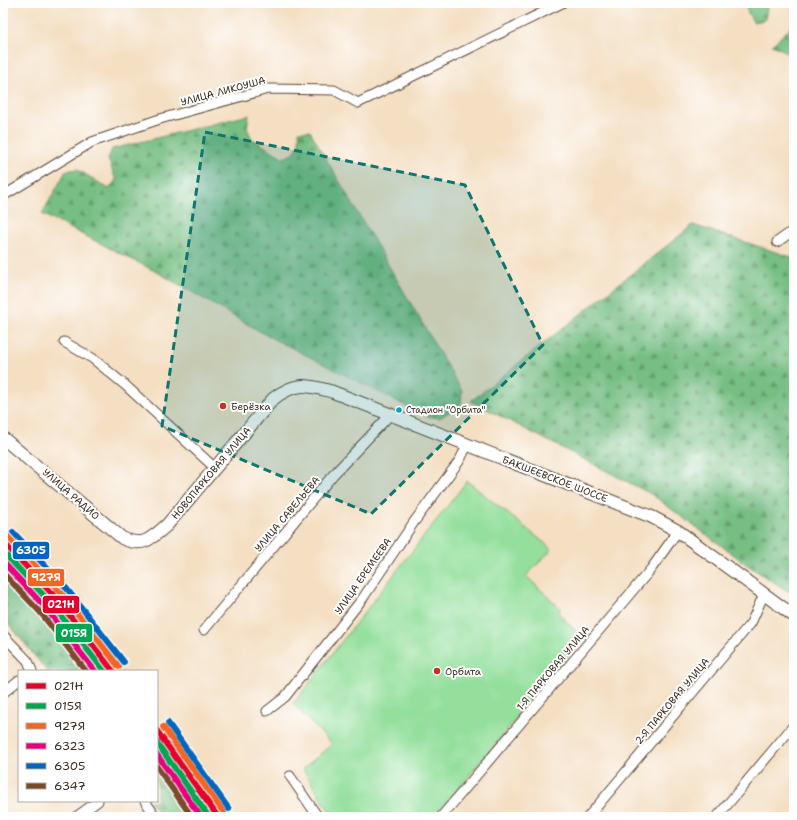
<svg xmlns="http://www.w3.org/2000/svg" width="797" height="820" font-family="'Shantell Sans',sans-serif">
	<style>
		.forest { fill: url(#forest-firs); stroke: #587450 }
		.garden { fill: #93df9b; stroke: #67845c }
		.lines { fill: none; stroke-linecap: round; stroke-linejoin: round }
		.street-casing { stroke: #574537; stroke-width: 11 }
		.secondary-casing { stroke: #574537; stroke-width: 14 }
		.street { stroke: #fff; stroke-width: 9 }
		.secondary { stroke: #fff; stroke-width: 12 }
		.rail-1-casing { stroke: #fff; stroke-width: 9 }
		.rail-2-casing { stroke: #fff; stroke-width: 9 }
		.rail-3-casing { stroke: #fff; stroke-width: 9 }
		.rail-4-casing { stroke: #fff; stroke-width: 9 }
		.rail-5-casing { stroke: #fff; stroke-width: 9 }
		.rail-6-casing { stroke: #fff; stroke-width: 9 }
		.rail-1 { stroke: #e4002b; stroke-width: 6 }
		.rail-2 { stroke: #00a651; stroke-width: 6 }
		.rail-3 { stroke: #f26522; stroke-width: 6 }
		.rail-4 { stroke: #e5007d; stroke-width: 6 }
		.rail-5 { stroke: #0065bd; stroke-width: 6 }
		.rail-6 { stroke: #7a4b2a; stroke-width: 6 }
		.marked { fill: #0f766e; fill-opacity: 0.2; stroke: #0f766e; stroke-width: 3; stroke-dasharray: 8 5; stroke-linejoin: round }
		.poi-dot { fill: #c8321e; stroke: #fff; stroke-width: 1.5 }
		.bus-dot { fill: #03a3c5; stroke: #fff; stroke-width: 1.5 }
		.labels { text-anchor: middle; dominant-baseline: central; stroke-width: 4; stroke-linejoin: round; paint-order: stroke }
		.bus-label { font-size: 9px; fill: #3b2a1e; stroke: #fff; text-anchor: start }
		.street-label { font-size: 10px; fill: #3b2a1e; stroke: #fff }
		.poi-label { font-size: 10px; fill: #3b2a1e; stroke: #fff; text-anchor: start }
		.line-badge { stroke: #fff; stroke-width: 1.5 }
		.badge-label { font-size: 11px; text-anchor: middle; font-weight: bold; fill: #fff }
	</style>
	<defs>
		<pattern id="forest-firs" width="22" height="20" patternUnits="userSpaceOnUse"><rect width="22" height="20" fill="#76be83"/><path d="M5 1l3.5 6h-7zM16 11l3.5 6h-7z" fill="#629b6b"/></pattern>
	</defs>
	<rect width="100%" height="100%" fill="#fff"/>
	<filter id="ink" filterUnits="userSpaceOnUse"><feTurbulence type="fractalNoise" baseFrequency=".025" numOctaves="2"/><feDisplacementMap in="SourceGraphic" scale="8" xChannelSelector="R" yChannelSelector="G"/><feConvolveMatrix kernelMatrix="1 2 1 2 8 2 1 2 1" color-interpolation-filters="sRGB"/></filter>
	<filter id="wash" filterUnits="userSpaceOnUse"><feTurbulence type="fractalNoise" baseFrequency=".012" numOctaves="4" result="noise"/><feDisplacementMap in="SourceGraphic" scale="16" xChannelSelector="R" yChannelSelector="G"/><feGaussianBlur stdDeviation="0.9" result="paint"/><feColorMatrix in="noise" values="0 0 0 0 0 0 0 0 0 0 0 0 0 0 0 0 0 1.4 0 .05"/><feComposite in="paint" operator="in"/></filter>
	<g filter="url(#wash)">
		<rect width="100%" height="100%" fill="#f4dfc3"/>
		<g class="forest">
			<path d="M 743,3 L 768,3 L 765,20 L 753,22 Z"/>
			<path d="M 794,24 L 794,57 L 792,59 L 783,50 L 772,45 Z"/>
			<path d="M 249,115 L 247,128 L 252,139 L 284,158 C 298,152 300,147 299,131 L 310,131 L 462,391 L 461,404 L 440,418 L 428,417 L 266,335 L 157,272 L 42,214 L 66,171 L 77,169 L 109,189 L 116,180 L 108,159 L 112,149 Z"/>
			<path d="M 693,225 L 794,258 L 794,595 L 753,569 L 651,494 L 471,401 Z"/>
			<path d="M 3,578 L 45,619 L 86,671 L 47,671 L 3,617 Z"/>
			<path d="M 157,765 L 194,817 L 162,817 L 149,801 L 157,801 Z"/>
		</g>
		<path class="garden" d="M 467,481 L 552,549 L 526,576 L 560,608 L 559,614 L 583,638 L 435,817 L 333,817 L 303,769 L 332,744 L 293,704 Z"/>
	</g>
	<g filter="url(#ink)">
		<g class="lines">
			<g class="street-casing">
				<g id="street">
					<path d="M 3,196 L 92,142 L 160,119 L 268,89 L 334,90 L 358,103 L 562,3"/>
					<path d="M 777,242 L 794,230"/>
					<path d="M 64,342 L 92,358 L 125,385 L 215,468"/>
					<path d="M 204,630 L 333,475 L 390,415"/>
					<path d="M 3,635 L 28,661 L 32,671"/>
					<path d="M 3,693 L 19,680"/>
					<path d="M 267,711 L 285,697 L 363,598 L 414,522 L 460,460 L 467,445"/>
					<path d="M 290,776 L 318,817"/>
					<path d="M 145,801 L 156,817"/>
					<path d="M 76,817 L 98,801"/>
					<path d="M 441,817 L 651,569 L 678,531"/>
					<path d="M 588,817 L 751,623 L 764,594"/>
					<path d="M 717,817 L 794,725"/>
				</g>
			</g>
			<g class="secondary-casing">
				<path id="secondary" d="M 3,438 L 122,538 C 143,548 151,539 167,525 L 273,399 C 295,381 307,385 333,392 L 652,517 L 678,531 L 794,616"/>
			</g>
			<use href="#street" class="street"/>
			<use href="#secondary" class="secondary"/>
			<g class="rail-1-casing">
				<g id="rail-1">
					<path d="M 3,542 L 56,598 L 113,671"/>
					<path d="M 157,731 L 218,817"/>
				</g>
			</g>
			<g class="rail-2-casing">
				<g id="rail-2">
					<path d="M 3,552 L 51,603 L 104,671"/>
					<path d="M 157,743 L 209,817"/>
				</g>
			</g>
			<g class="rail-3-casing">
				<g id="rail-3">
					<path d="M 8,537 L 62,594 L 119,667"/>
					<path d="M 163,727 L 224,813"/>
				</g>
			</g>
			<g class="rail-4-casing">
				<g id="rail-4">
					<path d="M 3,562 L 45,607 L 95,671"/>
					<path d="M 157,755 L 201,817"/>
				</g>
			</g>
			<g class="rail-5-casing">
				<g id="rail-5">
					<path d="M 13,532 L 67,589 L 124,662"/>
					<path d="M 168,723 L 229,809"/>
				</g>
			</g>
			<g class="rail-6-casing">
				<g id="rail-6">
					<path d="M 3,573 L 40,612 L 86,671"/>
					<path d="M 157,767 L 192,817"/>
				</g>
			</g>
			<use href="#rail-1" class="rail-1"/>
			<use href="#rail-2" class="rail-2"/>
			<use href="#rail-3" class="rail-3"/>
			<use href="#rail-4" class="rail-4"/>
			<use href="#rail-5" class="rail-5"/>
			<use href="#rail-6" class="rail-6"/>
		</g>
	</g>
	<path class="marked" d="M 205,132 L 465,185 L 543,345 L 371,514 L 162,426 Z"/>
	<g class="poi-dot">
		<circle cx="223" cy="406" r="4"/>
		<circle cx="437" cy="671" r="4"/>
	</g>
	<circle class="bus-dot" cx="399" cy="410" r="3.5"/>
	<g class="labels">
		<g class="bus-label">
			<text x="406" y="410">Стадион "Орбита"</text>
		</g>
		<g class="street-label">
			<text transform="translate(223 91) rotate(-15)">УЛИЦА ЛИКОУША</text>
			<text transform="translate(211 473) rotate(-50)">НОВОПАРКОВАЯ УЛИЦА</text>
			<text transform="translate(555 479) rotate(21)">БАКШЕЕВСКОЕ ШОССЕ</text>
			<text transform="translate(71 494) rotate(41)">УЛИЦА РАДИО</text>
			<text transform="translate(287 514) rotate(-50)">УЛИЦА САВЕЛЬЕВА</text>
			<text transform="translate(363 576) rotate(-55)">УЛИЦА ЕРЕМЕЕВА</text>
			<text transform="translate(553 668) rotate(-50)">1-Я ПАРКОВАЯ УЛИЦА</text>
			<text transform="translate(672 701) rotate(-50)">2-Я ПАРКОВАЯ УЛИЦА</text>
		</g>
		<g class="poi-label">
			<text x="231" y="406">Берёзка</text>
			<text x="445" y="671">Орбита</text>
		</g>
	</g>
	<g class="line-badge">
		<rect x="12" y="541" width="38" height="19" rx="4" fill="#0065bd"/>
		<rect x="27" y="568" width="38" height="19" rx="4" fill="#f26522"/>
		<rect x="42" y="595" width="38" height="19" rx="4" fill="#e4002b"/>
		<rect x="55" y="623" width="38" height="20" rx="4" fill="#00a651"/>
	</g>
	<g class="badge-label">
		<text x="31" y="554">6305</text>
		<text x="46" y="581">927Я</text>
		<text x="61" y="608">021Н</text>
		<text x="74" y="637">015Я</text>
	</g>
	<rect width="797" height="820" fill="none" stroke="#fff" stroke-width="16"/>
	<rect x="18" y="670" width="140" height="132" fill="#ffffff" stroke="#b1aaa5"/>
	<rect x="26" y="683" width="20" height="6" fill="#e4002b" stroke="#b1aaa5"/>
	<text x="54" y="690" font-size="12" fill="#3b2a1e">021Н</text>
	<rect x="26" y="703" width="20" height="6" fill="#00a651" stroke="#b1aaa5"/>
	<text x="54" y="710" font-size="12" fill="#3b2a1e">015Я</text>
	<rect x="26" y="723" width="20" height="6" fill="#f26522" stroke="#b1aaa5"/>
	<text x="54" y="730" font-size="12" fill="#3b2a1e">927Я</text>
	<rect x="26" y="743" width="20" height="6" fill="#e5007d" stroke="#b1aaa5"/>
	<text x="54" y="750" font-size="12" fill="#3b2a1e">6323</text>
	<rect x="26" y="763" width="20" height="6" fill="#0065bd" stroke="#b1aaa5"/>
	<text x="54" y="770" font-size="12" fill="#3b2a1e">6305</text>
	<rect x="26" y="783" width="20" height="6" fill="#7a4b2a" stroke="#b1aaa5"/>
	<text x="54" y="790" font-size="12" fill="#3b2a1e">6347</text>
</svg>
